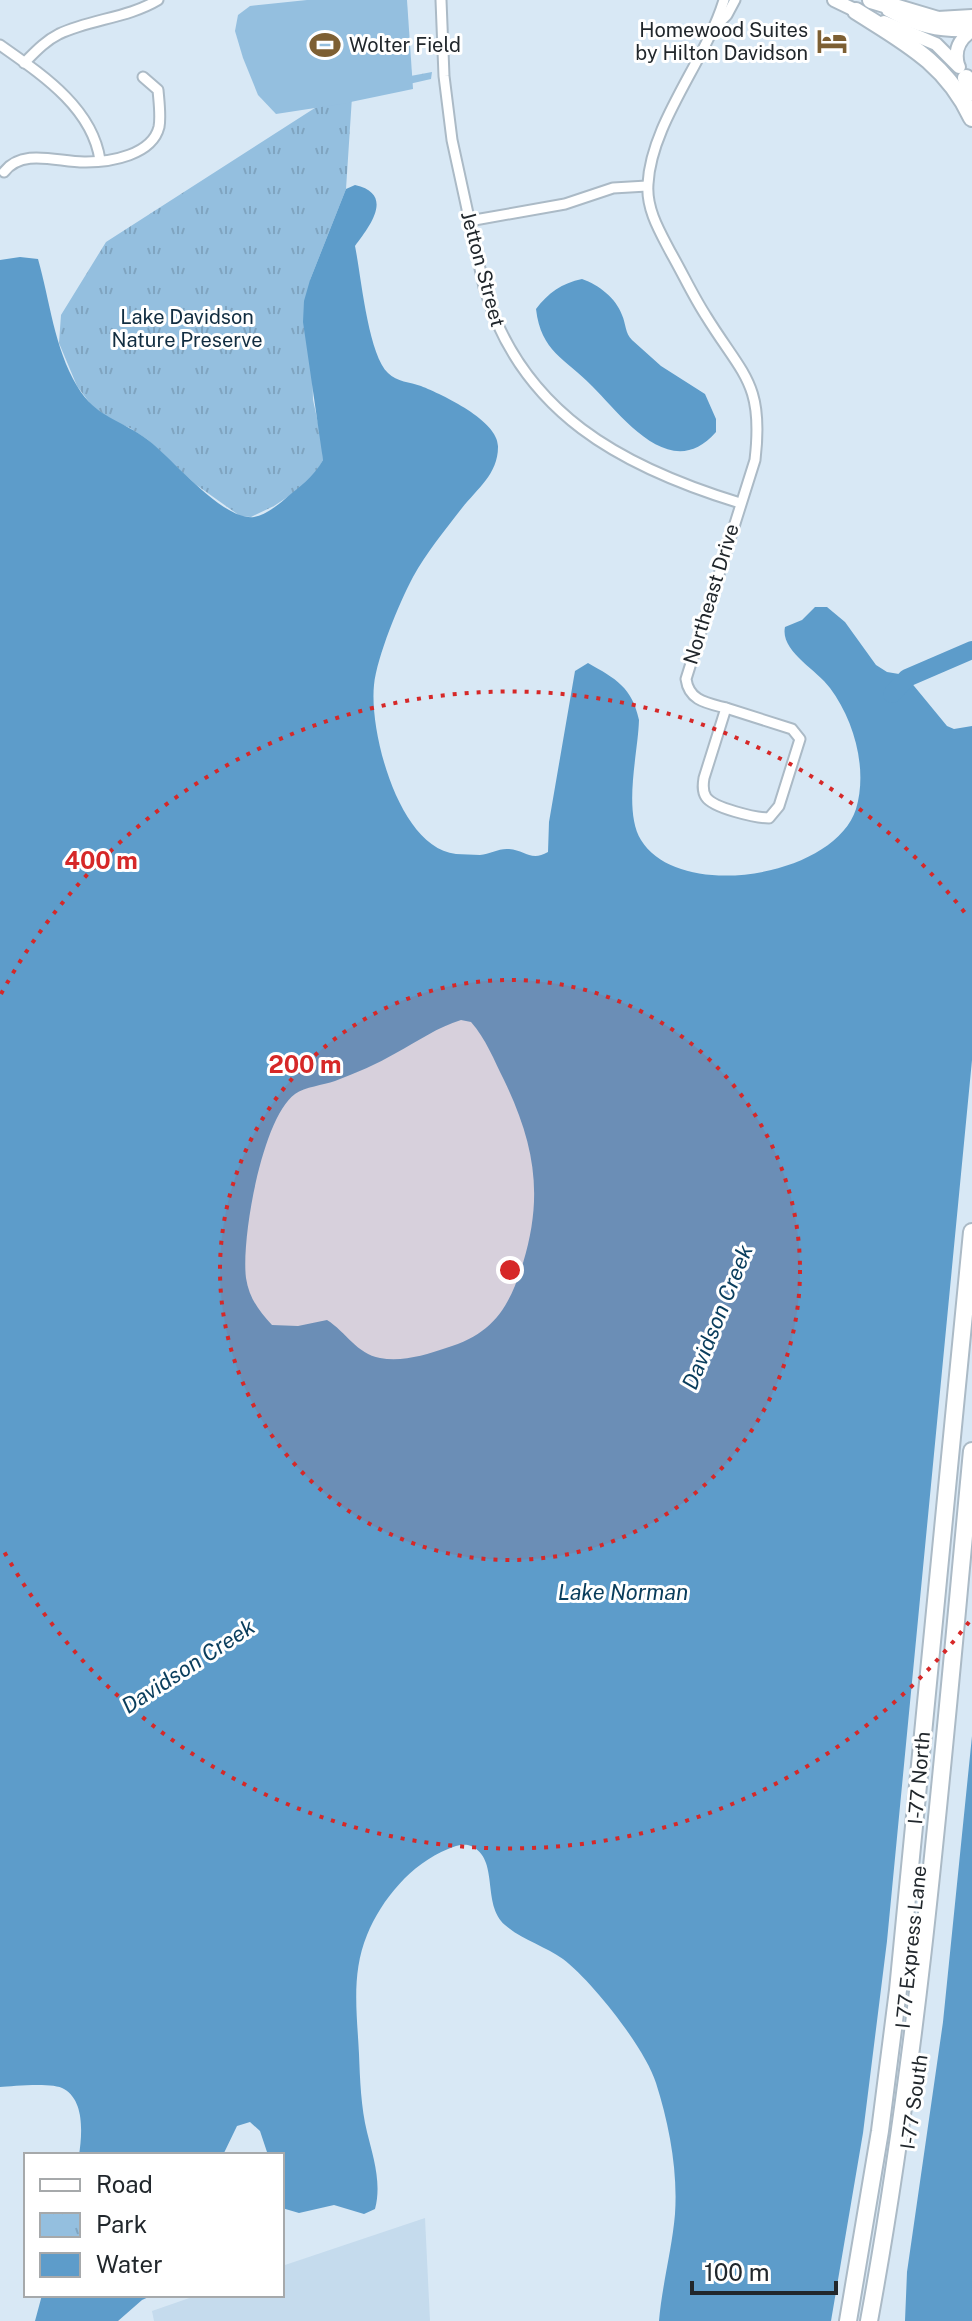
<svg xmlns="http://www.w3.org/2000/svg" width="972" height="2321" font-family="'Public Sans',sans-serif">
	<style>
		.built { fill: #c5dbed }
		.park { fill: url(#park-tufts) }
		.pitch { fill: #94bfdf }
		.water { fill: #5d9cca; fill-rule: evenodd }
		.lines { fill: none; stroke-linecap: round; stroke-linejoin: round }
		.river { stroke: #5d9cca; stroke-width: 18 }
		.minor-casing { stroke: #abbac6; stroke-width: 13 }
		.secondary-casing { stroke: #abbac6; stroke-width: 16 }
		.motorway-casing { stroke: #abbac6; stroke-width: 20 }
		.minor { stroke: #fff; stroke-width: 9 }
		.secondary { stroke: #fff; stroke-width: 12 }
		.motorway { stroke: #fff; stroke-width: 16 }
		.ring { fill: none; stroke: #d62828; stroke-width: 4; stroke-dasharray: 4 8 }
		.labels { text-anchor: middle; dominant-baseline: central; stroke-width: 6; stroke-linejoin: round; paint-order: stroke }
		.poi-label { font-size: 20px; fill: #21272c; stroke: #fff; text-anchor: end }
		.street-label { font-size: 20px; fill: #21272c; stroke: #fff }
		.park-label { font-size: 20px; fill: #112d41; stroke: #fff }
		.water-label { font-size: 22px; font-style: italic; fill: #093d5c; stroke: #fff }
		.centre { fill: #d62828; stroke: #fff; stroke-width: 4 }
		.ring-label { font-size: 24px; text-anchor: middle; font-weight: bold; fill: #d62828; stroke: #fff; stroke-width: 6; stroke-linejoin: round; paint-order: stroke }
	</style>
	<defs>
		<pattern id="park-tufts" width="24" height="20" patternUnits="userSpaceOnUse" patternTransform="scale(2)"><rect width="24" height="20" fill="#94bfdf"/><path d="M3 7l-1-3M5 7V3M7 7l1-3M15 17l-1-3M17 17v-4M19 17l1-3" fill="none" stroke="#7fa4c0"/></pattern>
	</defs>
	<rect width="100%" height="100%" fill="#d8e8f5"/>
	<path class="built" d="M 425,2218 L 430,2321 L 154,2321 L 152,2311 L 198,2295 L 282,2295 L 282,2266 Z"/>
	<path class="park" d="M 432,72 L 431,79 L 352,97 L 346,189 L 310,280 L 313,400 L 322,441 L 323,460 L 315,474 L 301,488 L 274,506 L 251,517 L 240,516 L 195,484 L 148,440 L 130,428 L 113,421 L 92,406 L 77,386 L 59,343 L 61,315 L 106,242 L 346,88 Z"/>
	<path class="pitch" d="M 307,0 L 407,0 L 413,89 L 341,104 L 276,114 L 258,95 L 243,58 L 235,31 L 238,15 L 250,6 Z"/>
	<g class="water">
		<path d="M 355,185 C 395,194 370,226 355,246 C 361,275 368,354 388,373 C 397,382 410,382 421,386 C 443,395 499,421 498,447 C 498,474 477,489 462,508 C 445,530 426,553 413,577 C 399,603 377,657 374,685 C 369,732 399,848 456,854 C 463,854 472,855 480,855 C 490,854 499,848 509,849 C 525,850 531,862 548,852 L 549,822 L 575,671 L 588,663 C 616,679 632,687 639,720 C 638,754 623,810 641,840 C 680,903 835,876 856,809 C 868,769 854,720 830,688 C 816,669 780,651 785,627 L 802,620 L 815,607 L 827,607 L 845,622 L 876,665 L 887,672 L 905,675 L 947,726 L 954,729 L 972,726 L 972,1060 L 887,1941 L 863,2133 L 831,2321 L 659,2321 C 662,2285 672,2250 675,2214 C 678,2170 669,2124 656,2083 C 645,2048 592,1981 563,1959 C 545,1946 522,1940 505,1925 C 481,1904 500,1859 471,1846 C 464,1843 455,1846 448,1849 C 411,1864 382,1899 367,1935 C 351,1974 357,2013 359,2054 C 360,2080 361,2107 367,2132 C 373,2156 382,2183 375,2209 L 364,2214 L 334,2205 L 299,2213 L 282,2208 L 282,2155 L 268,2155 L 260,2131 L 250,2122 L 237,2126 L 223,2155 L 79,2155 C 82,2135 85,2101 64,2089 C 54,2082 13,2086 0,2087 L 0,260 L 20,257 L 38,259 C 50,301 54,347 77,386 C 96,418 122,420 148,440 C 173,459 223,521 254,517 C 265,515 277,506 285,499 C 300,486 313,478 323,460 L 303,322 L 304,301 L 310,280 L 346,189 ZM 461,1020 L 471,1022 C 486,1039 494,1060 504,1080 C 534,1143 544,1194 523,1263 C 509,1308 493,1334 446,1348 C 426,1355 402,1362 380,1358 C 357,1354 346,1332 327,1320 L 298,1326 L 272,1325 C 259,1311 249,1298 246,1278 C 241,1239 262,1118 295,1094 C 305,1087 323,1085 335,1081 C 356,1073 377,1064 396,1053 C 418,1041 438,1027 461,1020 Z"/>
		<path d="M 582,279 C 599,285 616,298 622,315 C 626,324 625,333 632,340 L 661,366 L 705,394 L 716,419 L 716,432 C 671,484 623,417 592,386 C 565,358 541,352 536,309 C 548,293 562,283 582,279 Z"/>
		<path d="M 972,1736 L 972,2321 L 905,2321 L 907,2272 L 943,2022 Z"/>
		<path d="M 42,2295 L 153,2295 L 142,2300 L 118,2321 L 35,2321 Z"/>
	</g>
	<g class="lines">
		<path class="river" d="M 892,694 L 907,678 L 972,650"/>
		<g class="minor-casing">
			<g id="minor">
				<path d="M 441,0 L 444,76 L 452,140 L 484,287 C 521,413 622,467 740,503"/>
				<path d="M 724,0 C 706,60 651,123 648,184 C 646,209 660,232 671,253 C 683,274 693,296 706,316 C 743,376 764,383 755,460 L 686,679 C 689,701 707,703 726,708"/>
				<path d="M 718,24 L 727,15 L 735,0"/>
				<path d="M 0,45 C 41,74 92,107 100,160"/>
				<path d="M 24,63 C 35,52 45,41 59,34 C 91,19 128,18 158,0"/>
				<path d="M 4,172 C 23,147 60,163 86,162 C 111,162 152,155 159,127 C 161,116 159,102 158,90 L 143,77"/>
				<path d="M 469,221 L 565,204 L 613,188 L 647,186"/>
				<path d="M 726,708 L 792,729 L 800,739 L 779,806 L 769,818 C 756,818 713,808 706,797 C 702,791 703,784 704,778 Z"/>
			</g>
		</g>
		<g class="secondary-casing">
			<g id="secondary">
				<path d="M 834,0 L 863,14"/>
				<path d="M 888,10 C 916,26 939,32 972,30"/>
				<path d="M 884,22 L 936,44 L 959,67"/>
				<path d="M 958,65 C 954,50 959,39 972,31"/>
			</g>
		</g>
		<g class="motorway-casing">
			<g id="motorway">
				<path d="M 871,0 L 938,20 L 972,18"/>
				<path d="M 856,11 C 905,42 946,63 972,118"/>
				<path d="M 966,78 L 972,92"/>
				<path d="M 848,2321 L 880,2131 L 898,1990 L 972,1232"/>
				<path d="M 869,2321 C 922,2033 944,1742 972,1451"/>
			</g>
		</g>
		<use href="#minor" class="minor"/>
		<use href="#secondary" class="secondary"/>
		<use href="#motorway" class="motorway"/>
	</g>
	<circle cx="510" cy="1270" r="290" fill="#d62828" fill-opacity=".12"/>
	<g class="ring">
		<circle cx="510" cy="1270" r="290"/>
		<path d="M969 1622A579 579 0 0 1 1 1546M1 994A579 579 0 0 1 969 918"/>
	</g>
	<defs>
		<g id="hotel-bare" transform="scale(2.4)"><path d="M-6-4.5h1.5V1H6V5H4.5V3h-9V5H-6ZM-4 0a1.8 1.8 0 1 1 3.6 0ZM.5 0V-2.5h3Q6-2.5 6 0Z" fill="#7d5f33" stroke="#fff" stroke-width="2.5" paint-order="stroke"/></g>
		<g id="stadium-bare" transform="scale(2.4)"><path d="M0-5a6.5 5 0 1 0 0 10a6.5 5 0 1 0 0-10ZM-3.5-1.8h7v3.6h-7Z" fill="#7d5f33" stroke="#fff" stroke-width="2.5" paint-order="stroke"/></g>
	</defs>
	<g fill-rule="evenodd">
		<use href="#hotel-bare" x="832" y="41"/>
		<use href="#stadium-bare" x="325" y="45"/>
	</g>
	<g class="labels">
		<g class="poi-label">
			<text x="808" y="30">Homewood Suites<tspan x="808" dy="23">by Hilton Davidson</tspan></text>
			<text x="349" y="45" text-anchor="start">Wolter Field</text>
		</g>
		<g class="street-label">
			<text transform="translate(483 269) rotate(75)">Jetton Street</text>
			<text transform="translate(711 594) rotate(-73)">Northeast Drive</text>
			<text transform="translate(919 1778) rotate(-85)">I-77 North</text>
			<text transform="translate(911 1947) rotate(-84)">I 77 Express Lane</text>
			<text transform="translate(914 2102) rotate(-82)">I-77 South</text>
		</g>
		<g class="park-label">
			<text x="187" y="317">Lake Davidson<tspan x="187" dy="23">Nature Preserve</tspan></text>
		</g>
		<g class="water-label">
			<text transform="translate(717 1317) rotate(-68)">Davidson Creek</text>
			<text x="623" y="1592">Lake Norman</text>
			<text transform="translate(188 1666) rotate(-33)">Davidson Creek</text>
		</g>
	</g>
	<circle cx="510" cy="1270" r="12" class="centre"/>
	<g class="ring-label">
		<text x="101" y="869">400 m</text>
		<text x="305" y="1073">200 m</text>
	</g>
	<rect x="24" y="2153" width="260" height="144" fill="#ffffff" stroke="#a6a9ab" stroke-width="2"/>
	<rect x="40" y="2179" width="40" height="12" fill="#ffffff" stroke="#a6a9ab" stroke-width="2"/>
	<text x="96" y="2193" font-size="24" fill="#21272c">Road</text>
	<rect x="40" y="2213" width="40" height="24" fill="url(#park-tufts)" stroke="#a6a9ab" stroke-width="2"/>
	<text x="96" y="2233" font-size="24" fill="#21272c">Park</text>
	<rect x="40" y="2253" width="40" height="24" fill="#5d9cca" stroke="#a6a9ab" stroke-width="2"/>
	<text x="96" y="2273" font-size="24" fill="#21272c">Water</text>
	<path d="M692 2281v12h144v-12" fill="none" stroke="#21272c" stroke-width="4"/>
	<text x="704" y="2281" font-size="24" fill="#21272c" stroke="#ffffff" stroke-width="6" paint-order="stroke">100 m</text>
</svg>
